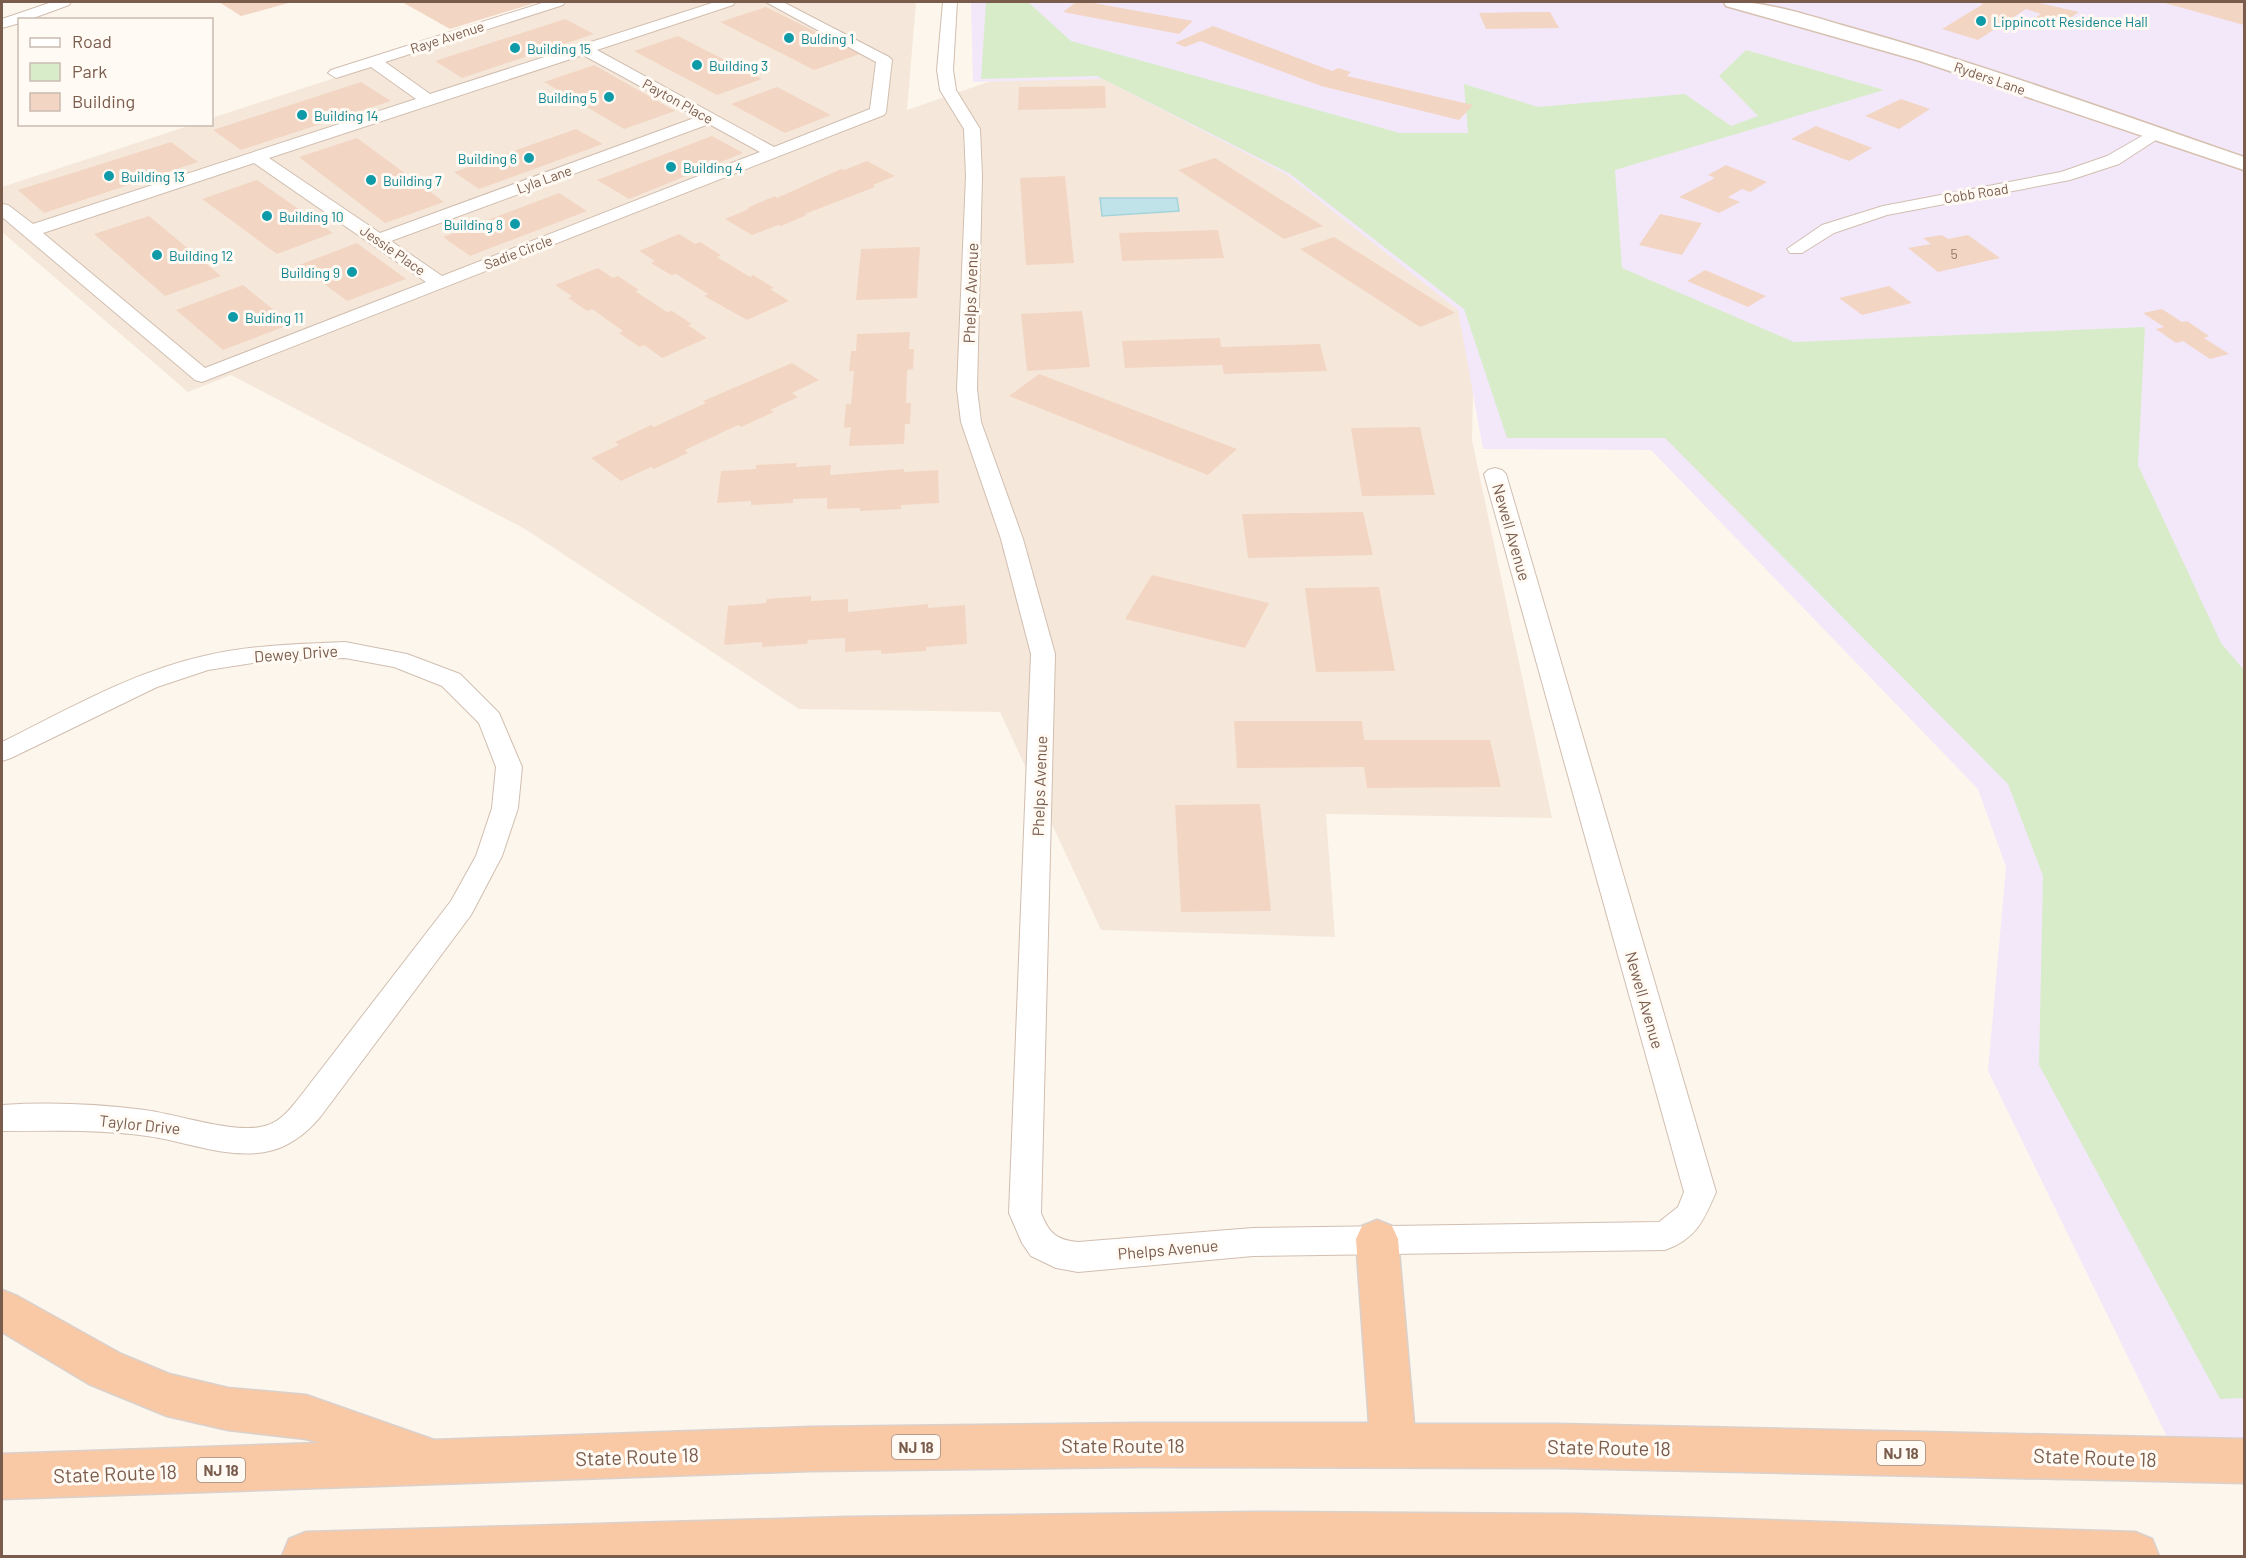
<svg xmlns="http://www.w3.org/2000/svg" width="2246" height="1558" font-family="Barlow,sans-serif">
	<style>
		.residential { fill: #f5e8da }
		.education { fill: #f3e8fa }
		.green { fill: #d8ecc9 }
		.water { fill: #bfe3e8; stroke: #a5d3da; stroke-width: 1.5 }
		.building { fill: #f3d5c3 }
		.lines { fill: none; stroke-linecap: round; stroke-linejoin: round }
		.minor-casing { stroke: #d1beb0; stroke-width: 2 }
		.secondary-casing { stroke: #d6c0b0; stroke-width: 3 }
		.trunk-casing { stroke: #dad1cd; stroke-width: 3 }
		.minor { fill: #fff; fill-rule: evenodd }
		.secondary { fill: #fff; fill-rule: evenodd }
		.trunk { fill: #f9c8a4; fill-rule: evenodd }
		.culture-dot { fill: #0f9aa8; stroke: #fffaf3; stroke-width: 2 }
		.labels { text-anchor: middle; dominant-baseline: central; stroke-width: 6; stroke-linejoin: round; paint-order: stroke }
		.far-culture-label { font-size: 14px; fill: #0d838f; stroke: #fffaf3; text-anchor: start }
		.far-street-label { font-size: 14px; fill: #7a5c4d; stroke: #fffaf3 }
		.number-label { font-size: 14px; fill: #987a6a }
		.shield { fill: #fffaf3; stroke: #a28b7f; stroke-width: 1.5 }
		.shield-label { font-size: 15px; font-weight: bold; fill: #7a5c4d }
		.street-label { font-size: 16px; fill: #7a5c4d; stroke: #fffaf3 }
		.near-street-label { font-size: 20px; fill: #7a5c4d; stroke: #fffaf3 }
	</style>
	<rect width="100%" height="100%" fill="#fdf6ec"/>
	<path class="residential" d="M 567,2 L 916,2 L 907,110 L 1014,73 L 1114,74 L 1319,170 L 1475,303 L 1472,440 L 1552,818 L 1326,814 L 1335,937 L 1101,930 L 1000,712 L 799,709 L 525,529 L 231,375 L 188,392 L 2,232 L 2,187 L 191,125 L 212,124 L 212,118 Z"/>
	<path class="education" d="M 971,2 L 2244,2 L 2244,1442 L 2170,1443 L 1988,1071 L 2006,867 L 1978,789 L 1651,450 L 1483,449 L 1458,310 L 1286,174 L 1103,79 L 973,82 Z"/>
	<path class="green" d="M 986,2 L 1028,2 L 1071,41 L 1400,133 L 1468,133 L 1464,84 L 1538,107 L 1685,94 L 1731,126 L 1758,116 L 1719,76 L 1746,50 L 1884,90 L 1615,170 L 1622,268 L 1794,342 L 2145,327 L 2138,465 L 2221,643 L 2244,670 L 2244,1398 L 2220,1399 L 2039,1065 L 2043,876 L 2008,784 L 1665,438 L 1507,438 L 1464,309 L 1289,173 L 1097,76 L 981,79 Z"/>
	<path class="water" d="M 1100,198 L 1177,198 L 1179,211 L 1102,216 Z"/>
	<g class="building">
		<path d="M 219,2 L 292,2 L 241,16 Z"/>
		<path d="M 402,2 L 538,2 L 450,29 Z"/>
		<path d="M 1076,2 L 1088,2 L 1193,21 L 1179,34 L 1063,12 Z"/>
		<path d="M 1978,2 L 2035,2 L 2079,12 L 2060,25 L 2035,18 L 2041,14 L 2026,9 L 1978,40 L 1942,29 L 1983,4 Z"/>
		<path d="M 2161,2 L 2244,2 L 2244,25 Z"/>
		<path d="M 766,7 L 860,54 L 814,70 L 720,22 Z"/>
		<path d="M 1527,12 L 1550,12 L 1559,28 L 1486,29 L 1479,13 Z"/>
		<path d="M 565,19 L 594,34 L 462,78 L 435,61 Z"/>
		<path d="M 1213,26 L 1332,71 L 1338,68 L 1351,72 L 1347,76 L 1473,105 L 1459,120 L 1321,86 L 1200,41 L 1185,47 L 1175,43 Z"/>
		<path d="M 678,36 L 762,79 L 717,95 L 634,51 Z"/>
		<path d="M 594,65 L 675,111 L 624,129 L 544,82 Z"/>
		<path d="M 361,82 L 391,101 L 241,150 L 213,130 Z"/>
		<path d="M 1105,86 L 1106,108 L 1018,110 L 1019,87 Z"/>
		<path d="M 777,87 L 831,115 L 785,133 L 731,104 Z"/>
		<path d="M 1901,99 L 1930,109 L 1899,129 L 1865,116 Z"/>
		<path d="M 1816,126 L 1872,148 L 1849,161 L 1791,139 Z"/>
		<path d="M 576,129 L 603,144 L 479,189 L 454,172 Z"/>
		<path d="M 712,136 L 743,153 L 629,199 L 597,180 Z"/>
		<path d="M 357,138 L 444,202 L 385,223 L 299,157 Z"/>
		<path d="M 171,142 L 198,162 L 44,213 L 18,190 Z"/>
		<path d="M 1215,158 L 1323,226 L 1284,239 L 1178,170 Z"/>
		<path d="M 867,161 L 895,176 L 873,185 L 875,187 L 805,214 L 807,215 L 781,226 L 778,225 L 752,235 L 725,219 L 749,209 L 747,208 L 775,196 L 777,198 L 841,169 L 844,170 Z"/>
		<path d="M 1726,165 L 1767,182 L 1750,192 L 1742,189 L 1728,197 L 1740,202 L 1719,213 L 1679,197 L 1715,178 L 1708,175 Z"/>
		<path d="M 1065,176 L 1074,263 L 1026,265 L 1020,178 Z"/>
		<path d="M 257,180 L 333,233 L 277,254 L 202,199 Z"/>
		<path d="M 559,193 L 587,211 L 470,256 L 443,237 Z"/>
		<path d="M 1660,214 L 1702,223 L 1682,255 L 1639,245 Z"/>
		<path d="M 149,216 L 221,276 L 165,296 L 94,234 Z"/>
		<path d="M 1218,230 L 1224,258 L 1122,261 L 1119,233 Z"/>
		<path d="M 679,234 L 695,244 L 700,242 L 721,255 L 717,257 L 750,277 L 753,275 L 774,288 L 770,289 L 789,301 L 747,320 L 704,296 L 708,294 L 676,274 L 671,275 L 651,263 L 655,261 L 639,251 Z"/>
		<path d="M 1942,235 L 1948,239 L 1968,235 L 2000,258 L 1938,272 L 1908,248 L 1931,244 L 1923,238 Z"/>
		<path d="M 1334,237 L 1455,313 L 1420,327 L 1300,249 Z"/>
		<path d="M 357,243 L 406,279 L 347,301 L 299,265 Z"/>
		<path d="M 920,247 L 917,298 L 856,300 L 861,249 Z"/>
		<path d="M 598,268 L 613,278 L 618,276 L 639,290 L 635,291 L 667,312 L 672,311 L 692,324 L 688,325 L 707,338 L 662,358 L 644,345 L 640,347 L 619,333 L 623,331 L 592,309 L 587,311 L 568,298 L 572,296 L 555,285 Z"/>
		<path d="M 1705,270 L 1766,296 L 1748,307 L 1687,281 Z"/>
		<path d="M 243,285 L 291,324 L 223,350 L 176,310 Z"/>
		<path d="M 1889,286 L 1912,303 L 1862,315 L 1839,298 Z"/>
		<path d="M 2162,309 L 2182,322 L 2187,321 L 2209,336 L 2204,338 L 2229,354 L 2210,359 L 2183,341 L 2176,343 L 2156,329 L 2164,327 L 2143,313 Z"/>
		<path d="M 1082,311 L 1090,367 L 1027,371 L 1021,314 Z"/>
		<path d="M 910,332 L 909,349 L 914,349 L 913,369 L 907,370 L 906,403 L 911,403 L 910,424 L 905,424 L 904,444 L 849,446 L 851,427 L 844,428 L 846,404 L 851,404 L 854,371 L 849,371 L 851,351 L 856,351 L 857,334 Z"/>
		<path d="M 1220,338 L 1221,347 L 1320,344 L 1327,371 L 1224,374 L 1222,365 L 1125,368 L 1122,341 Z"/>
		<path d="M 792,363 L 819,380 L 792,393 L 798,397 L 770,410 L 774,412 L 741,427 L 738,425 L 685,450 L 688,453 L 654,469 L 651,467 L 621,481 L 591,458 L 619,445 L 615,442 L 651,425 L 654,427 L 706,403 L 703,401 Z"/>
		<path d="M 1039,374 L 1237,449 L 1208,475 L 1009,396 Z"/>
		<path d="M 1420,427 L 1435,495 L 1362,496 L 1351,428 Z"/>
		<path d="M 797,463 L 796,467 L 831,465 L 830,475 L 904,469 L 904,472 L 938,470 L 939,503 L 901,505 L 901,509 L 860,511 L 860,508 L 827,509 L 827,498 L 793,499 L 793,503 L 751,505 L 751,501 L 717,503 L 721,471 L 756,469 L 756,465 Z"/>
		<path d="M 1363,512 L 1373,555 L 1248,558 L 1242,514 Z"/>
		<path d="M 1152,575 L 1269,603 L 1245,648 L 1125,619 Z"/>
		<path d="M 1379,587 L 1395,671 L 1316,672 L 1305,588 Z"/>
		<path d="M 811,596 L 811,601 L 848,599 L 848,612 L 928,604 L 928,608 L 965,605 L 967,644 L 926,647 L 926,651 L 881,654 L 881,650 L 845,652 L 845,638 L 808,640 L 807,644 L 762,647 L 762,642 L 724,645 L 728,606 L 766,603 L 767,599 Z"/>
		<path d="M 1234,721 L 1362,721 L 1364,740 L 1490,740 L 1501,787 L 1367,788 L 1364,767 L 1237,768 Z"/>
		<path d="M 1260,804 L 1271,911 L 1181,912 L 1175,805 Z"/>
	</g>
	<g class="lines">
		<g class="minor-casing">
			<g id="minor">
				<path d="M 52,2 L 71,2 L 69,5 L 28,20 L 20,20 L 20,23 L 2,28 L 2,19 Z"/>
				<path d="M 545,2 L 565,2 L 563,5 L 385,62 L 430,94 L 715,2 L 735,2 L 733,5 L 597,50 L 774,147 L 870,109 L 876,62 L 766,2 L 783,2 L 889,57 L 892,60 L 886,112 L 884,115 L 202,382 L 195,380 L 2,217 L 2,204 L 8,205 L 33,224 L 416,99 L 371,67 L 336,78 L 328,73 L 331,70 ZM 583,55 L 697,117 L 380,233 L 269,158 ZM 709,124 L 760,152 L 442,276 L 391,241 ZM 254,163 L 426,282 L 205,368 L 43,233 Z"/>
				<path d="M 943,2 L 957,2 L 953,70 L 956,90 L 980,129 L 982,176 L 977,389 L 981,422 L 1023,539 L 1055,654 L 1041,1213 C 1049,1233 1056,1240 1078,1242 L 1253,1228 L 1659,1222 L 1678,1207 L 1684,1192 L 1484,474 L 1488,470 L 1495,468 L 1502,470 L 1506,474 L 1716,1192 C 1704,1220 1696,1239 1665,1250 L 1253,1256 L 1078,1272 L 1056,1268 L 1031,1256 L 1022,1243 L 1009,1213 L 1031,654 L 1001,539 L 961,422 L 957,389 L 966,176 L 964,129 L 940,90 L 937,70 Z"/>
				<path d="M 2156,128 L 2162,130 L 2164,133 L 2162,136 L 2119,164 L 2070,180 L 1887,215 L 1834,233 L 1802,253 L 1790,253 L 1787,249 L 1822,225 L 1883,206 L 2061,172 L 2107,156 Z"/>
				<path d="M 345,642 L 407,654 L 460,674 L 499,713 L 522,767 L 518,808 L 502,856 L 471,915 L 321,1116 C 306,1134 288,1148 265,1152 C 226,1159 185,1141 147,1136 C 99,1129 50,1131 2,1131 L 2,1105 C 49,1102 98,1104 145,1110 C 177,1114 239,1136 268,1125 C 281,1121 291,1108 299,1098 L 451,901 L 476,856 L 492,808 L 496,767 L 479,723 L 442,686 L 394,667 L 345,658 L 265,661 L 208,670 L 157,687 L 11,758 L 2,761 L 2,742 C 67,710 132,672 204,656 C 250,645 298,644 345,642 Z"/>
			</g>
		</g>
		<g class="secondary-casing">
			<path id="secondary" d="M 1724,2 C 1766,0 1812,17 1852,28 C 1984,65 2114,112 2244,157 L 2244,170 L 1920,61 L 1726,6 Z"/>
		</g>
		<g class="trunk-casing">
			<g id="trunk">
				<path d="M 1377,1220 L 1392,1226 L 1398,1239 L 1414,1424 L 1557,1424 L 2244,1439 L 2244,1483 L 1557,1468 L 1139,1467 L 810,1471 L 2,1499 L 2,1454 L 320,1443 L 306,1439 L 228,1430 L 167,1416 L 89,1384 L 2,1332 L 2,1290 L 17,1296 L 121,1354 L 169,1374 L 228,1388 L 306,1395 L 434,1440 L 810,1427 L 1139,1423 L 1369,1423 L 1356,1239 L 1362,1226 Z"/>
				<path d="M 1255,1512 L 1577,1514 L 2135,1532 L 2152,1539 L 2159,1556 L 282,1556 L 289,1539 L 306,1532 L 848,1517 Z"/>
			</g>
		</g>
		<use href="#minor" class="minor"/>
		<use href="#secondary" class="secondary"/>
		<use href="#trunk" class="trunk"/>
	</g>
	<g class="culture-dot">
		<circle cx="1981" cy="21" r="6"/>
		<circle cx="789" cy="38" r="6"/>
		<circle cx="515" cy="48" r="6"/>
		<circle cx="697" cy="65" r="6"/>
		<circle cx="609" cy="97" r="6"/>
		<circle cx="302" cy="115" r="6"/>
		<circle cx="529" cy="158" r="6"/>
		<circle cx="671" cy="167" r="6"/>
		<circle cx="109" cy="176" r="6"/>
		<circle cx="371" cy="180" r="6"/>
		<circle cx="267" cy="216" r="6"/>
		<circle cx="515" cy="224" r="6"/>
		<circle cx="157" cy="255" r="6"/>
		<circle cx="352" cy="272" r="6"/>
		<circle cx="233" cy="317" r="6"/>
	</g>
	<g class="labels">
		<g class="far-culture-label">
			<text x="1993" y="21">Lippincott Residence Hall</text>
			<text x="801" y="38">Bulding 1</text>
			<text x="527" y="48">Building 15</text>
			<text x="709" y="65">Building 3</text>
			<text x="597" y="97" text-anchor="end">Building 5</text>
			<text x="314" y="115">Building 14</text>
			<text x="517" y="158" text-anchor="end">Building 6</text>
			<text x="683" y="167">Building 4</text>
			<text x="121" y="176">Building 13</text>
			<text x="383" y="180">Building 7</text>
			<text x="279" y="216">Building 10</text>
			<text x="503" y="224" text-anchor="end">Building 8</text>
			<text x="169" y="255">Building 12</text>
			<text x="340" y="272" text-anchor="end">Building 9</text>
			<text x="245" y="317">Buiding 11</text>
		</g>
		<g class="far-street-label">
			<text transform="translate(447 37) rotate(-18)">Raye Avenue</text>
			<text transform="translate(1990 78) rotate(19)">Ryders Lane</text>
			<text transform="translate(678 101) rotate(29)">Payton Place</text>
			<text transform="translate(544 179) rotate(-20)">Lyla Lane</text>
			<text transform="translate(1976 193) rotate(-9)">Cobb Road</text>
			<text transform="translate(393 250) rotate(35)">Jessie Place</text>
			<text transform="translate(518 252) rotate(-21)">Sadie Circle</text>
		</g>
		<g class="number-label">
			<text x="1954" y="253">5</text>
		</g>
		<g class="shield">
			<rect x="892" y="1435" width="48" height="24" rx="4.5"/>
			<rect x="1877" y="1441" width="48" height="24" rx="4.5"/>
			<rect x="197" y="1458" width="48" height="24" rx="4.5"/>
		</g>
		<g class="shield-label">
			<text x="916" y="1447">NJ 18</text>
			<text x="1901" y="1453">NJ 18</text>
			<text x="221" y="1470">NJ 18</text>
		</g>
		<g class="street-label">
			<text transform="translate(970 293) rotate(-88)">Phelps Avenue</text>
			<text transform="translate(1512 532) rotate(74)">Newell Avenue</text>
			<text transform="translate(296 653) rotate(-4)">Dewey Drive</text>
			<text transform="translate(1039 786) rotate(-88)">Phelps Avenue</text>
			<text transform="translate(1645 1000) rotate(74)">Newell Avenue</text>
			<text transform="translate(140 1124) rotate(6)">Taylor Drive</text>
			<text transform="translate(1168 1249) rotate(-5)">Phelps Avenue</text>
		</g>
		<g class="near-street-label">
			<text x="1123" y="1445">State Route 18</text>
			<text transform="translate(1609 1447) rotate(1)">State Route 18</text>
			<text transform="translate(637 1456) rotate(-2)">State Route 18</text>
			<text transform="translate(2095 1457) rotate(2)">State Route 18</text>
			<text transform="translate(115 1473) rotate(-2)">State Route 18</text>
		</g>
	</g>
	<rect width="2246" height="1558" fill="none" stroke="#7a5c4d" stroke-width="6"/>
	<rect x="18" y="18" width="195" height="108" fill="#fffaf3" stroke="#cabbb1" stroke-width="1.5"/>
	<rect x="30" y="38" width="30" height="9" fill="#ffffff" stroke="#cabbb1" stroke-width="1.5"/>
	<text x="72" y="48" font-size="18" fill="#7a5c4d">Road</text>
	<rect x="30" y="63" width="30" height="18" fill="#d8ecc9" stroke="#cabbb1" stroke-width="1.5"/>
	<text x="72" y="78" font-size="18" fill="#7a5c4d">Park</text>
	<rect x="30" y="93" width="30" height="18" fill="#f3d5c3" stroke="#cabbb1" stroke-width="1.5"/>
	<text x="72" y="108" font-size="18" fill="#7a5c4d">Building</text>
</svg>
